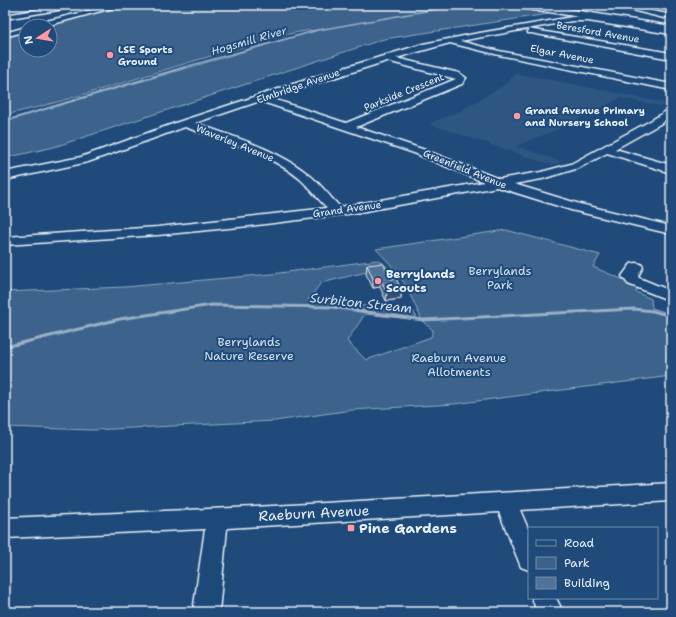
<svg xmlns="http://www.w3.org/2000/svg" width="676" height="617" font-family="'Shantell Sans',sans-serif">
	<style>
		.built { fill: #2e5683 }
		.green { fill: #3c628c; stroke: #92aac2 }
		.lines { fill: none; stroke-linecap: round; stroke-linejoin: round }
		.stream-far2 { stroke: #9ab0c7; stroke-width: 1.5 }
		.stream-far1 { stroke: #9ab0c7; stroke-width: 2 }
		.stream { stroke: #9ab0c7; stroke-width: 3 }
		.minor-casing { stroke: #e8f1f8; stroke-width: 3 }
		.highway-casing { stroke: #e8f1f8; stroke-width: 3 }
		.minor { fill: #1f4a7a; fill-rule: evenodd }
		.highway { fill: #1f4a7a; fill-rule: evenodd }
		.wall { fill: #466384; stroke: #e8f1f8 }
		.shaded-wall { fill: #39506b; stroke: #e8f1f8 }
		.building { fill: #517399; stroke: #e8f1f8 }
		.poi-dot { fill: #ff9aa2; stroke: #1f4a7a; stroke-width: 1.5 }
		.labels { text-anchor: middle; dominant-baseline: central; stroke-width: 4; stroke-linejoin: round; paint-order: stroke }
		.far-street-label { font-size: 10px; fill: #e8f1f8; stroke: #1f4a7a }
		.far-poi-label { font-size: 10px; font-weight: bold; fill: #e8f1f8; stroke: #1f4a7a; text-anchor: start }
		.far-water-label { font-size: 11px; font-style: italic; fill: #d4e1ec; stroke: #1f4a7a }
		.park-label { font-size: 12px; fill: #d7e3ed; stroke: #1f4a7a }
		.poi-label { font-size: 12px; font-weight: bold; fill: #e8f1f8; stroke: #1f4a7a; text-anchor: start }
		.water-label { font-size: 13px; font-style: italic; fill: #d4e1ec; stroke: #1f4a7a }
		.near-street-label { font-size: 14px; fill: #e8f1f8; stroke: #1f4a7a }
		.near-poi-label { font-size: 14px; font-weight: bold; fill: #e8f1f8; stroke: #1f4a7a; text-anchor: start }
	</style>
	<rect width="100%" height="100%" fill="#1f4a7a"/>
	<filter id="ink" filterUnits="userSpaceOnUse"><feTurbulence type="fractalNoise" baseFrequency=".025" numOctaves="2"/><feDisplacementMap in="SourceGraphic" scale="8" xChannelSelector="R" yChannelSelector="G"/><feConvolveMatrix kernelMatrix="1 2 1 2 8 2 1 2 1" color-interpolation-filters="sRGB"/></filter>
	<g filter="url(#ink)">
		<path class="built" d="M 516,74 L 558,81 L 669,104 L 665,107 L 620,98 L 554,131 L 516,146 L 562,162 L 552,165 L 429,124 L 462,110 L 484,97 L 503,86 Z"/>
		<g class="green">
			<path d="M 125,5 L 509,5 L 548,14 L 384,39 L 54,147 L 5,158 L 5,121 L 318,30 C 289,31 260,43 232,50 C 156,71 82,98 5,115 L 5,36 L 26,30 L 26,50 L 50,50 L 50,26 L 41,26 Z"/>
			<path d="M 506,230 L 600,255 L 593,267 L 638,286 L 636,292 L 651,299 L 652,308 L 671,314 L 671,376 L 454,404 L 352,410 L 275,421 L 92,430 L 5,427 L 5,292 L 125,287 L 272,274 L 378,260 L 387,267 L 321,283 L 308,300 L 413,311 L 418,320 L 365,314 L 347,341 L 366,360 L 431,337 L 433,330 L 423,322 L 405,284 L 391,265 L 376,249 Z"/>
		</g>
		<g class="lines">
			<path class="stream-far2" d="M 181,68 L 318,30 L 443,8 L 504,5"/>
			<path class="stream-far1" d="M 5,121 L 185,67"/>
			<path class="stream" d="M 5,347 L 120,319 L 212,305 L 332,307 L 423,320 L 634,309 L 653,311 L 671,316"/>
			<g class="minor-casing">
				<g id="minor">
					<path d="M 64,5 L 73,6 L 70,8 L 5,19 L 5,15 Z"/>
					<path d="M 112,5 L 123,5 L 46,26 L 33,26 L 34,24 Z"/>
					<path d="M 513,5 L 528,5 L 548,10 L 544,12 L 516,7 Z"/>
					<path d="M 611,5 L 623,5 L 667,14 L 668,16 L 664,18 Z"/>
					<path d="M 586,16 L 597,16 L 601,18 L 671,30 L 671,34 L 588,21 L 572,21 L 460,41 L 499,51 L 671,84 L 671,90 L 499,55 L 450,43 L 396,58 L 459,73 L 466,78 L 462,84 L 356,127 L 422,149 L 499,179 L 541,172 L 571,164 L 652,120 L 671,108 L 671,116 L 660,124 L 615,149 L 671,165 L 671,173 L 607,153 L 579,168 L 542,179 L 514,184 L 580,204 L 671,226 L 671,234 L 571,210 L 497,187 L 355,213 L 249,226 L 158,235 L 5,245 L 5,237 L 158,227 L 327,208 C 318,199 310,188 300,179 C 267,152 224,141 185,127 L 88,162 L 5,180 L 5,172 L 81,157 L 181,121 L 327,73 L 423,44 L 474,34 L 572,17 ZM 387,61 L 456,79 L 346,123 L 270,98 ZM 260,101 L 414,153 L 484,182 L 340,207 C 329,196 320,183 308,174 C 275,148 233,137 195,123 Z"/>
					<path d="M 26,27 L 26,31 L 5,37 L 5,33 Z"/>
					<path d="M 528,29 L 671,53 L 671,59 L 531,33 L 528,33 Z"/>
					<path d="M 636,263 L 641,264 L 643,267 L 638,276 L 639,278 L 671,291 L 671,301 L 628,284 L 622,276 L 631,264 Z"/>
					<path d="M 671,483 L 671,501 L 520,510 L 529,531 L 529,570 L 521,567 L 499,512 L 227,528 L 219,612 L 193,612 L 205,529 L 5,538 L 5,518 L 255,507 Z"/>
					<path d="M 532,598 L 556,598 L 563,612 L 537,612 Z"/>
				</g>
			</g>
			<g class="highway-casing">
				<path id="highway" d="M 520,5 L 543,5 L 671,26 L 671,32 L 525,8 Z"/>
			</g>
			<use href="#minor" class="minor"/>
			<use href="#highway" class="highway"/>
		</g>
		<path class="wall" d="M 367,265 L 391,279 L 401,290 L 401,299 L 386,301 L 380,287 L 373,288 L 366,274 Z"/>
		<g class="shaded-wall">
			<path d="M 380,278 L 380,287 L 373,288 L 373,279 Z"/>
			<path d="M 401,290 L 401,299 L 386,301 L 387,292 Z"/>
		</g>
		<path class="building" d="M 383,263 L 391,279 L 396,278 L 401,290 L 387,292 L 380,278 L 373,279 L 367,265 Z"/>
	</g>
	<g class="poi-dot">
		<circle cx="110" cy="55" r="4"/>
		<circle cx="517" cy="116" r="4"/>
		<circle cx="378" cy="281" r="4"/>
		<rect x="347" y="524" width="8" height="8" rx="2"/>
	</g>
	<g class="labels">
		<g class="far-street-label">
			<text transform="translate(598 32) rotate(10)">Beresford Avenue</text>
			<text transform="translate(562 54) rotate(11)">Elgar Avenue</text>
			<text transform="translate(298 86) rotate(-19)">Elmbridge Avenue</text>
			<text transform="translate(404 92) rotate(-22)">Parkside Crescent</text>
			<text transform="translate(235 143) rotate(22)">Waverley Avenue</text>
			<text transform="translate(465 169) rotate(22)">Greenfield Avenue</text>
			<text transform="translate(347 209) rotate(-8)">Grand Avenue</text>
		</g>
		<g class="far-poi-label">
			<text x="118" y="49">LSE Sports<tspan x="118" dy="12">Ground</tspan></text>
			<text x="525" y="110">Grand Avenue Primary<tspan x="525" dy="12">and Nursery School</tspan></text>
		</g>
		<g class="far-water-label">
			<text transform="translate(249 41) rotate(-16)">Hogsmill River</text>
		</g>
		<g class="park-label">
			<text x="500" y="271">Berrylands<tspan x="500" dy="14">Park</tspan></text>
			<text x="249" y="342">Berrylands<tspan x="249" dy="14">Nature Reserve</tspan></text>
			<text x="459" y="358">Raeburn Avenue<tspan x="459" dy="14">Allotments</tspan></text>
		</g>
		<g class="poi-label">
			<text x="386" y="274">Berrylands<tspan x="386" dy="14">Scouts</tspan></text>
		</g>
		<g class="water-label">
			<text transform="translate(361 303) rotate(6)">Surbiton Stream</text>
		</g>
		<g class="near-street-label">
			<text transform="translate(314 513) rotate(-3)">Raeburn Avenue</text>
		</g>
		<g class="near-poi-label">
			<text x="359" y="528">Pine Gardens</text>
		</g>
	</g>
	<rect width="676" height="617" fill="none" stroke="#1f4a7a" stroke-width="20"/>
	<rect x="10" y="10" width="656" height="597" fill="none" stroke="#e8f1f8" stroke-width="1.5" filter="url(#ink)"/>
	<rect x="528" y="527" width="130" height="72" fill="#1f4a7a" stroke="#6f8dac"/>
	<rect x="536" y="540" width="20" height="6" fill="#1f4a7a" stroke="#6f8dac"/>
	<text x="564" y="547" font-size="12" fill="#e8f1f8">Road</text>
	<rect x="536" y="557" width="20" height="12" fill="#3c628c" stroke="#6f8dac"/>
	<text x="564" y="567" font-size="12" fill="#e8f1f8">Park</text>
	<rect x="536" y="577" width="20" height="12" fill="#517399" stroke="#6f8dac"/>
	<text x="564" y="587" font-size="12" fill="#e8f1f8">Building</text>
	<g transform="translate(38 38) rotate(258)"><circle r="19" fill="#1f4a7a" stroke="#6f8dac"/>
	<path d="M0-3L7 15L0 10L-7 15Z" fill="#ff9aa2"/>
	<text y="-6" font-size="11" font-weight="bold" text-anchor="middle" fill="#e8f1f8">N</text>
	</g>
</svg>
